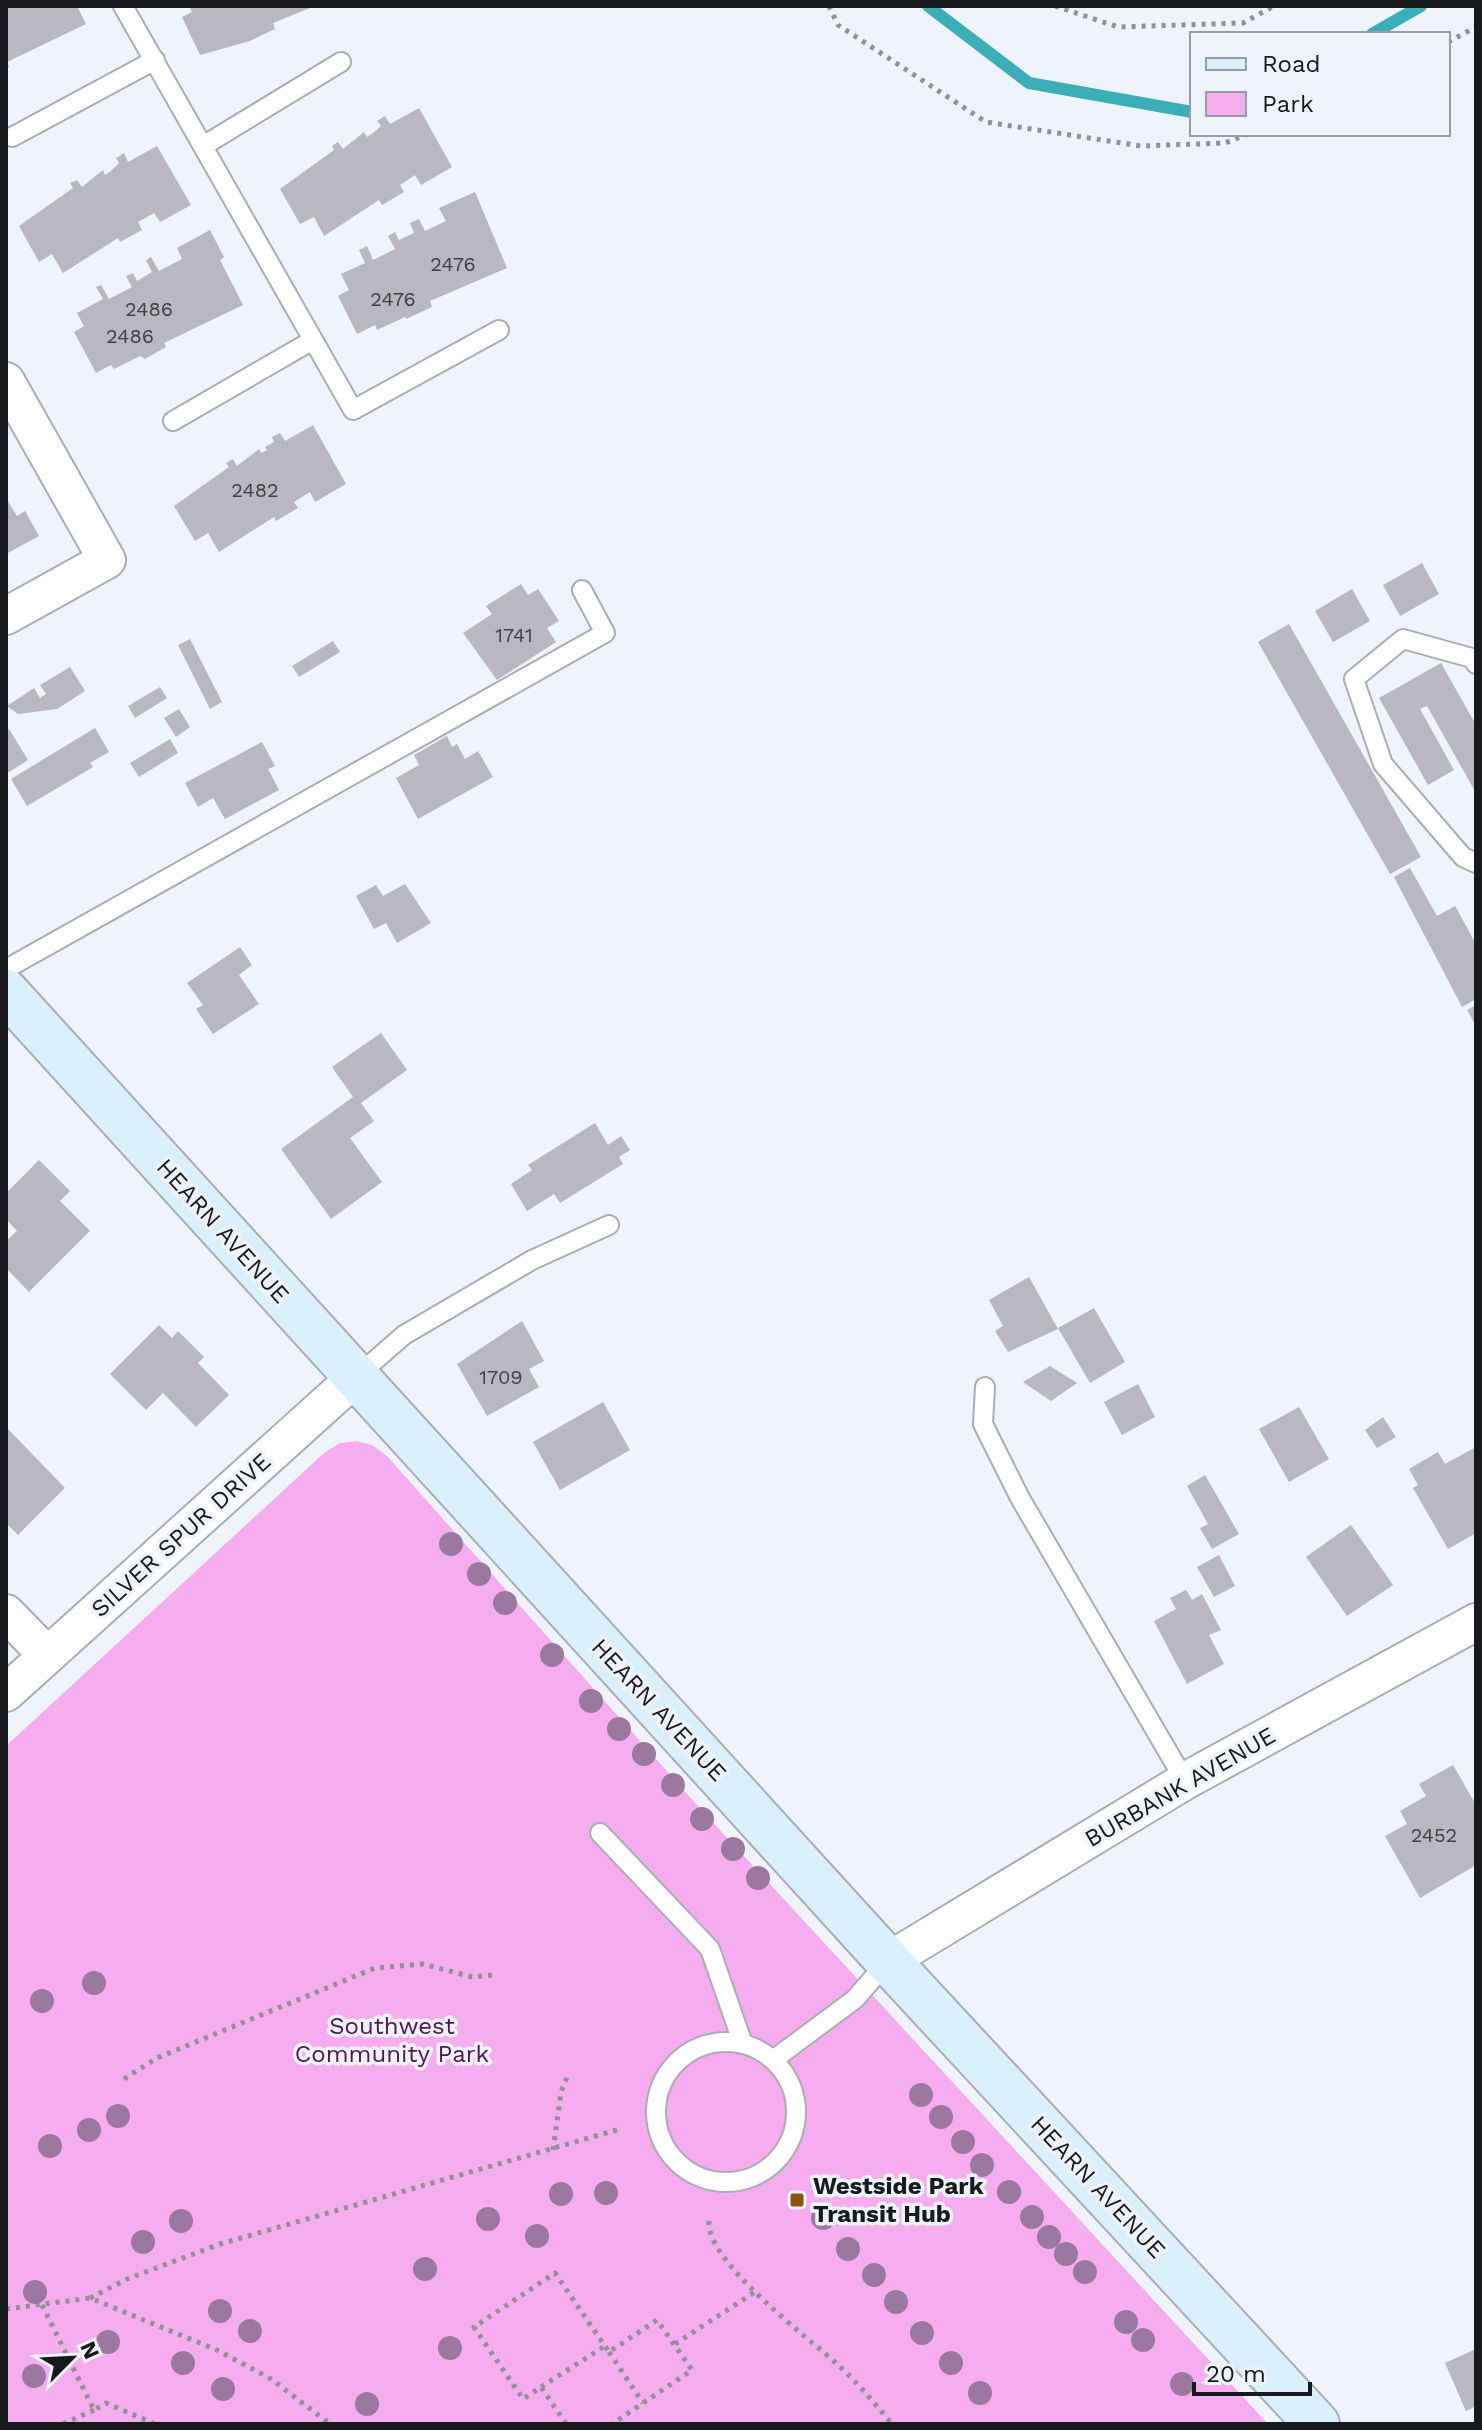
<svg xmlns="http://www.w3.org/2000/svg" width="1482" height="2430" font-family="'Work Sans',sans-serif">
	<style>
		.green { fill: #f5adef }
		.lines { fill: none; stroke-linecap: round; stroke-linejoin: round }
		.stream { stroke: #3aafb8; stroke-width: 12 }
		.building { fill: #b9b7bf }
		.lane-casing { stroke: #aaadb4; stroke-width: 22 }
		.street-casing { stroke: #aaadb4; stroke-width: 40 }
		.secondary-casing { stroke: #aaadb4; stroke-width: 48 }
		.path { stroke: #909298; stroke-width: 5; stroke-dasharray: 4 6; stroke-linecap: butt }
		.lane { stroke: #fff; stroke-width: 18 }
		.street { stroke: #fff; stroke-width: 36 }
		.secondary { stroke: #daf1fd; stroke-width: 44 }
		.tree { fill: #9b789f }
		.poi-dot { fill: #8d550c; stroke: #eff3fb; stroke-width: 3 }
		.labels { text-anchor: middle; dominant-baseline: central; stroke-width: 7; stroke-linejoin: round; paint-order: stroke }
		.number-label { font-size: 20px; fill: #404045 }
		.street-label { font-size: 24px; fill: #18191c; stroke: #eff3fb }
		.park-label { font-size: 24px; fill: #571354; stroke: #eff3fb }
		.poi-label { font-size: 24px; font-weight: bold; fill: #18191c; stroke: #eff3fb; text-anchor: start }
	</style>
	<rect width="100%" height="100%" fill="#eff3fb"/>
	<path class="green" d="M 356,1441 L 372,1445 L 387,1456 L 697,1805 L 1268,2424 L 6,2424 L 6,1746 L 324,1453 L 340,1443 Z"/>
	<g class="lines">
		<g class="stream">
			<path d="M 928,6 L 1029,83 L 1192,112"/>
			<path d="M 1372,34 L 1421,6"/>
		</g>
	</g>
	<g class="building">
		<path d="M 6,6 L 77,6 L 86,24 L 7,62 L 9,67 L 6,69 Z"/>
		<path d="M 189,6 L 315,6 L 273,23 L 275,29 L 250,41 L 200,55 L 182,17 L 192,12 Z"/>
		<path d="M 419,108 L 452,167 L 421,185 L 415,175 L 400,185 L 404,192 L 382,205 L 379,200 L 324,236 L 314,217 L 300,224 L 280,189 L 334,150 L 332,146 L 338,142 L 343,149 L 364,132 L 367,137 L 373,133 L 381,126 L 377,121 L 385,116 L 390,124 Z"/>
		<path d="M 157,146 L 191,205 L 160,222 L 154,213 L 138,222 L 142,230 L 120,242 L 118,238 L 63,273 L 52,254 L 39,262 L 19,226 L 73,188 L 70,183 L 77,180 L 82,187 L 103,170 L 105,175 L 111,171 L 119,163 L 116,158 L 124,153 L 128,162 Z"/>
		<path d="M 475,192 L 507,268 L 430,301 L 432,307 L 406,319 L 405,317 L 377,330 L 375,325 L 357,334 L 338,296 L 349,290 L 341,274 L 365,263 L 359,250 L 367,246 L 373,260 L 395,249 L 388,236 L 395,232 L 399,240 L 414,233 L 410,223 L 419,219 L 425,231 L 446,221 L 439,208 Z"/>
		<path d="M 210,230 L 224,257 L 220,260 L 243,305 L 164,343 L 166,347 L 145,359 L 140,356 L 114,369 L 111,365 L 96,373 L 74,332 L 84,326 L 77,313 L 103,299 L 96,287 L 101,285 L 109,299 L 132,287 L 126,276 L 133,273 L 137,281 L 152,272 L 146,260 L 151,257 L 159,271 L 182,259 L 177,248 Z"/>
		<path d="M 313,425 L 346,484 L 315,502 L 310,492 L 294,502 L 298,508 L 276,521 L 274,517 L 219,552 L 208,533 L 195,541 L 174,506 L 229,467 L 226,463 L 233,459 L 237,466 L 259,449 L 261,453 L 267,450 L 265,447 L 274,442 L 272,437 L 280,433 L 285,441 Z"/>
		<path d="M 6,498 L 17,516 L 25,511 L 39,536 L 6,554 Z"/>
		<path d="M 1422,563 L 1439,594 L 1400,616 L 1383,585 Z"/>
		<path d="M 521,584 L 528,595 L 538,589 L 559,621 L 547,628 L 556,642 L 497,680 L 463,633 L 492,614 L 486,606 Z"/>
		<path d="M 1352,589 L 1370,621 L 1333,642 L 1315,611 Z"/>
		<path d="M 1289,624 L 1421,857 L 1390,874 L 1258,642 Z"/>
		<path d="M 190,639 L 222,702 L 210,709 L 178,645 Z"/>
		<path d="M 333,641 L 340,652 L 299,677 L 292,666 Z"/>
		<path d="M 1441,663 L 1476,725 L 1476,793 L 1427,706 L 1420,709 L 1454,770 L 1428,785 L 1379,698 Z"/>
		<path d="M 70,667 L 85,691 L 57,709 L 18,714 L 7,706 L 34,688 L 40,698 L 46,694 L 40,685 Z"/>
		<path d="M 160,687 L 167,698 L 135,718 L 128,706 Z"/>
		<path d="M 179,709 L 190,727 L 176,737 L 164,718 Z"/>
		<path d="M 95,728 L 109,752 L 90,763 L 93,767 L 27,806 L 11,779 Z"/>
		<path d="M 9,729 L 28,760 L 6,774 L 6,731 Z"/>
		<path d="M 447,736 L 452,747 L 457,744 L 465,759 L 478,751 L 493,777 L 418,819 L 396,778 L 419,765 L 414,755 Z"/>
		<path d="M 170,739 L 178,753 L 139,777 L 130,763 Z"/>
		<path d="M 262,742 L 275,766 L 268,769 L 279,790 L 225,819 L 213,798 L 198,807 L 185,783 Z"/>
		<path d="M 1410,868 L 1437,916 L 1455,906 L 1476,944 L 1476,999 L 1462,1007 L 1394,877 Z"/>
		<path d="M 405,884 L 431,923 L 397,943 L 386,923 L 374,929 L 356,896 L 376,885 L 383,896 Z"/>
		<path d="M 240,947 L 252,965 L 239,975 L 259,1004 L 213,1034 L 196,1009 L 203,1005 L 187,983 Z"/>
		<path d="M 1476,1005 L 1476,1026 L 1467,1010 Z"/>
		<path d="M 381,1033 L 407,1070 L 361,1103 L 374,1121 L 350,1138 L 382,1182 L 331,1219 L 281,1149 L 353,1097 L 332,1067 Z"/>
		<path d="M 595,1123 L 608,1145 L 621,1136 L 630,1150 L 619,1157 L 623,1164 L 560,1203 L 554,1194 L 527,1211 L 511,1184 L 532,1170 L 528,1165 Z"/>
		<path d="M 39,1160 L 70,1191 L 60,1201 L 90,1231 L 29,1292 L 6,1268 L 6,1241 L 17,1231 L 6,1219 L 6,1193 Z"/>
		<path d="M 1029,1277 L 1058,1329 L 1008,1352 L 995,1331 L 1003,1326 L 989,1300 Z"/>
		<path d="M 1094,1308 L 1125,1362 L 1090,1383 L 1058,1328 Z"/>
		<path d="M 522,1321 L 544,1361 L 529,1369 L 539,1387 L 487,1416 L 457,1364 Z"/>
		<path d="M 159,1325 L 172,1338 L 178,1331 L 204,1357 L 198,1363 L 229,1395 L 196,1427 L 163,1393 L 146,1410 L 110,1374 Z"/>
		<path d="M 1050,1366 L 1077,1383 L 1051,1401 L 1023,1382 Z"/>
		<path d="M 1138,1384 L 1155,1417 L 1122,1435 L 1104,1402 Z"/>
		<path d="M 603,1402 L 630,1450 L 560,1490 L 533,1442 Z"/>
		<path d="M 1299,1407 L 1329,1459 L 1289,1482 L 1259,1429 Z"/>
		<path d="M 1383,1417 L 1396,1437 L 1377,1448 L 1365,1430 Z"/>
		<path d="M 6,1427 L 65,1488 L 18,1535 L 6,1523 Z"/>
		<path d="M 1476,1447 L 1476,1533 L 1448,1549 L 1413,1488 L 1418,1485 L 1409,1469 L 1438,1452 L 1445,1464 Z"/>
		<path d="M 1205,1475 L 1239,1534 L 1212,1549 L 1200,1528 L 1208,1524 L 1187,1486 Z"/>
		<path d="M 1351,1525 L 1393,1585 L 1347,1616 L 1306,1557 Z"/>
		<path d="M 1219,1555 L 1235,1586 L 1214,1597 L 1197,1567 Z"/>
		<path d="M 1186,1590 L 1192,1600 L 1202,1594 L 1221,1630 L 1209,1635 L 1224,1664 L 1187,1684 L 1154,1621 L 1176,1609 L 1170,1598 Z"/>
		<path d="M 1453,1765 L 1476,1805 L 1476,1865 L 1420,1898 L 1385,1836 L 1407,1824 L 1400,1811 L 1426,1796 L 1419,1784 Z"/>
		<path d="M 1476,2349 L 1476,2406 L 1466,2411 L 1445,2363 Z"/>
	</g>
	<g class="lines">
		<g class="lane-casing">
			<g id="lane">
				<path d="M 123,6 L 353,410 L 499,330"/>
				<path d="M 12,137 L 155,60"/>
				<path d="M 203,146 L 341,62"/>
				<path d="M 173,421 L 313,340"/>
				<path d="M 1476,664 L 1472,658 L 1403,639 L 1354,679 L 1383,764 L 1463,857 L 1476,863"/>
				<path d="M 6,969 L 605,633 L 582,590"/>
				<path d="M 356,1377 L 404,1335 L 532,1260 L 609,1225"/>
				<path d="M 985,1387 L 983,1424 L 1020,1498 L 1185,1781"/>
				<path d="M 600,1833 L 710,1949 L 743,2044"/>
				<circle cx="726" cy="2112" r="70"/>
				<path d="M 773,2060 L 855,1999 L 888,1961"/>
			</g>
		</g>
		<g class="street-casing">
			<g id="street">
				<path d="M 6,381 L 107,560 L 6,616"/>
				<path d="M 6,1613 L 47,1655"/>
				<path d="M 6,1693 L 356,1377"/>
				<path d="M 888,1961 L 1185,1781 L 1476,1622"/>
			</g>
		</g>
		<g class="secondary-casing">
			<path id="secondary" d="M 6,992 L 888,1961 L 1317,2424"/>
		</g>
		<g class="path">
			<path d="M 829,6 L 838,25 L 986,122 L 1141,146 L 1225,143 L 1248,134"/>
			<path d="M 1055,6 L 1118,27 L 1243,23 L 1274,6"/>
			<path d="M 1448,42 L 1476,27"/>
			<path d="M 124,2079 L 157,2058 L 375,1968 L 423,1964 L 472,1977 L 493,1975"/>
			<path d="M 553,2150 L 561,2092 L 568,2075"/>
			<path d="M 709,2221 C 705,2261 808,2337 838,2365 C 858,2383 875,2404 892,2424"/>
			<path d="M 90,2298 L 127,2279 L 220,2244 L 620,2129"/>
			<path d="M 42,2305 L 94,2410 L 106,2403 L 155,2424"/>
			<path d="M 6,2309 L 90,2298 L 217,2350 L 271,2379 L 330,2424"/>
			<path d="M 675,2344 L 755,2292"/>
			<path d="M 609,2352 L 643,2403"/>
			<path d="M 541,2387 L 605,2346"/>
			<path d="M 63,2424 L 94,2410"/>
			<path d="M 566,2424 L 541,2387 L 523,2399 L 474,2327 L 555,2273 L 609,2352 L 657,2320 L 692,2370 L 612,2424"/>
		</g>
		<use href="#lane" class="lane"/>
		<use href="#street" class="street"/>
		<use href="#secondary" class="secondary"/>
	</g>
	<g class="tree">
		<circle cx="451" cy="1544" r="12"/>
		<circle cx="479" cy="1574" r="12"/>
		<circle cx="505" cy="1603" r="12"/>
		<circle cx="552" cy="1655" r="12"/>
		<circle cx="591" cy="1701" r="12"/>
		<circle cx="619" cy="1729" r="12"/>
		<circle cx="644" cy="1754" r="12"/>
		<circle cx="673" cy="1785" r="12"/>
		<circle cx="702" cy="1819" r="12"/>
		<circle cx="733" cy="1849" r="12"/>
		<circle cx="758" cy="1878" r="12"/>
		<circle cx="94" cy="1983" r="12"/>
		<circle cx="42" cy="2001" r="12"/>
		<circle cx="921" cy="2095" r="12"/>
		<circle cx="118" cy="2116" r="12"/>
		<circle cx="941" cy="2117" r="12"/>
		<circle cx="89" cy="2130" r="12"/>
		<circle cx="963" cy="2142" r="12"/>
		<circle cx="50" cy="2146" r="12"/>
		<circle cx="982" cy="2165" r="12"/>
		<circle cx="1009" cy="2192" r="12"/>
		<circle cx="606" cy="2193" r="12"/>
		<circle cx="561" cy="2194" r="12"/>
		<circle cx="1032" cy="2217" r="12"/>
		<circle cx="823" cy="2218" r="12"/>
		<circle cx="488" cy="2219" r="12"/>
		<circle cx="181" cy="2221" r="12"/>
		<circle cx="537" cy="2236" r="12"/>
		<circle cx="1049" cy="2237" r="12"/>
		<circle cx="143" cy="2242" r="12"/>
		<circle cx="848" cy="2249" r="12"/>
		<circle cx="1066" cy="2254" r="12"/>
		<circle cx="425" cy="2269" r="12"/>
		<circle cx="1085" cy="2272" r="12"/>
		<circle cx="874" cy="2275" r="12"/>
		<circle cx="35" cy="2292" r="12"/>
		<circle cx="896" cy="2302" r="12"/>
		<circle cx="220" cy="2311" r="12"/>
		<circle cx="1126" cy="2322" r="12"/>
		<circle cx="250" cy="2331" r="12"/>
		<circle cx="922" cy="2333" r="12"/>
		<circle cx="1143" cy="2340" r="12"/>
		<circle cx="108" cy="2342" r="12"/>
		<circle cx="450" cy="2348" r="12"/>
		<circle cx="183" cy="2363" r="12"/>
		<circle cx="951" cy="2363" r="12"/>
		<circle cx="34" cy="2376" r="12"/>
		<circle cx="1182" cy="2384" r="12"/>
		<circle cx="223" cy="2389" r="12"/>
		<circle cx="980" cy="2393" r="12"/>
		<circle cx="367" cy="2404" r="12"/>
	</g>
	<rect class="poi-dot" x="789" y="2192" width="16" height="16" rx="4"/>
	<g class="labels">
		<g class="number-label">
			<text x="453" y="264">2476</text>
			<text x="393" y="299">2476</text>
			<text x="149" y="309">2486</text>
			<text x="130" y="336">2486</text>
			<text x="255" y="490">2482</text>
			<text x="514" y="635">1741</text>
			<text x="501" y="1377">1709</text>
			<text x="1434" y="1835">2452</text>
		</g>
		<g class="street-label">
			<text transform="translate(223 1231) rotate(48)">HEARN AVENUE</text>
			<text transform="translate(181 1535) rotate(-42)">SILVER SPUR DRIVE</text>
			<text transform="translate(659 1710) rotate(47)">HEARN AVENUE</text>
			<text transform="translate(1180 1787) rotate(-30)">BURBANK AVENUE</text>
			<text transform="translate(1098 2187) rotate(47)">HEARN AVENUE</text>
		</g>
		<g class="park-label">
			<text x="392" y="2026">Southwest<tspan x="392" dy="28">Community Park</tspan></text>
		</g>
		<g class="poi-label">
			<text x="813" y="2186">Westside Park<tspan x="813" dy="28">Transit Hub</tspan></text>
		</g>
	</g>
	<rect width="1482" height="2430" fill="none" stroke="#18191c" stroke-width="16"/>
	<rect x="1190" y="32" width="260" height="104" fill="#eff3fb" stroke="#999ca2" stroke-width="2"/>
	<rect x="1206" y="58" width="40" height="12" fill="#daf1fd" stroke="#999ca2" stroke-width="2"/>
	<text x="1262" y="72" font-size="24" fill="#18191c">Road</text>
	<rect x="1206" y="92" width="40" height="24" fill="#f5adef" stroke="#999ca2" stroke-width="2"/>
	<text x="1262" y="112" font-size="24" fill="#18191c">Park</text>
	<g transform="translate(72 2358) rotate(66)" stroke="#eff3fb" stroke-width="6" paint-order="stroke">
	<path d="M0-6L14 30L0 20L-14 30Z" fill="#18191c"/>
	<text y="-12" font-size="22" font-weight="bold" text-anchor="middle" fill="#18191c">N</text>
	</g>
	<path d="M1194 2382v12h116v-12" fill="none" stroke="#18191c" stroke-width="4"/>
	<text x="1206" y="2382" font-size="24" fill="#18191c" stroke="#eff3fb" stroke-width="6" paint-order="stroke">20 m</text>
</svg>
